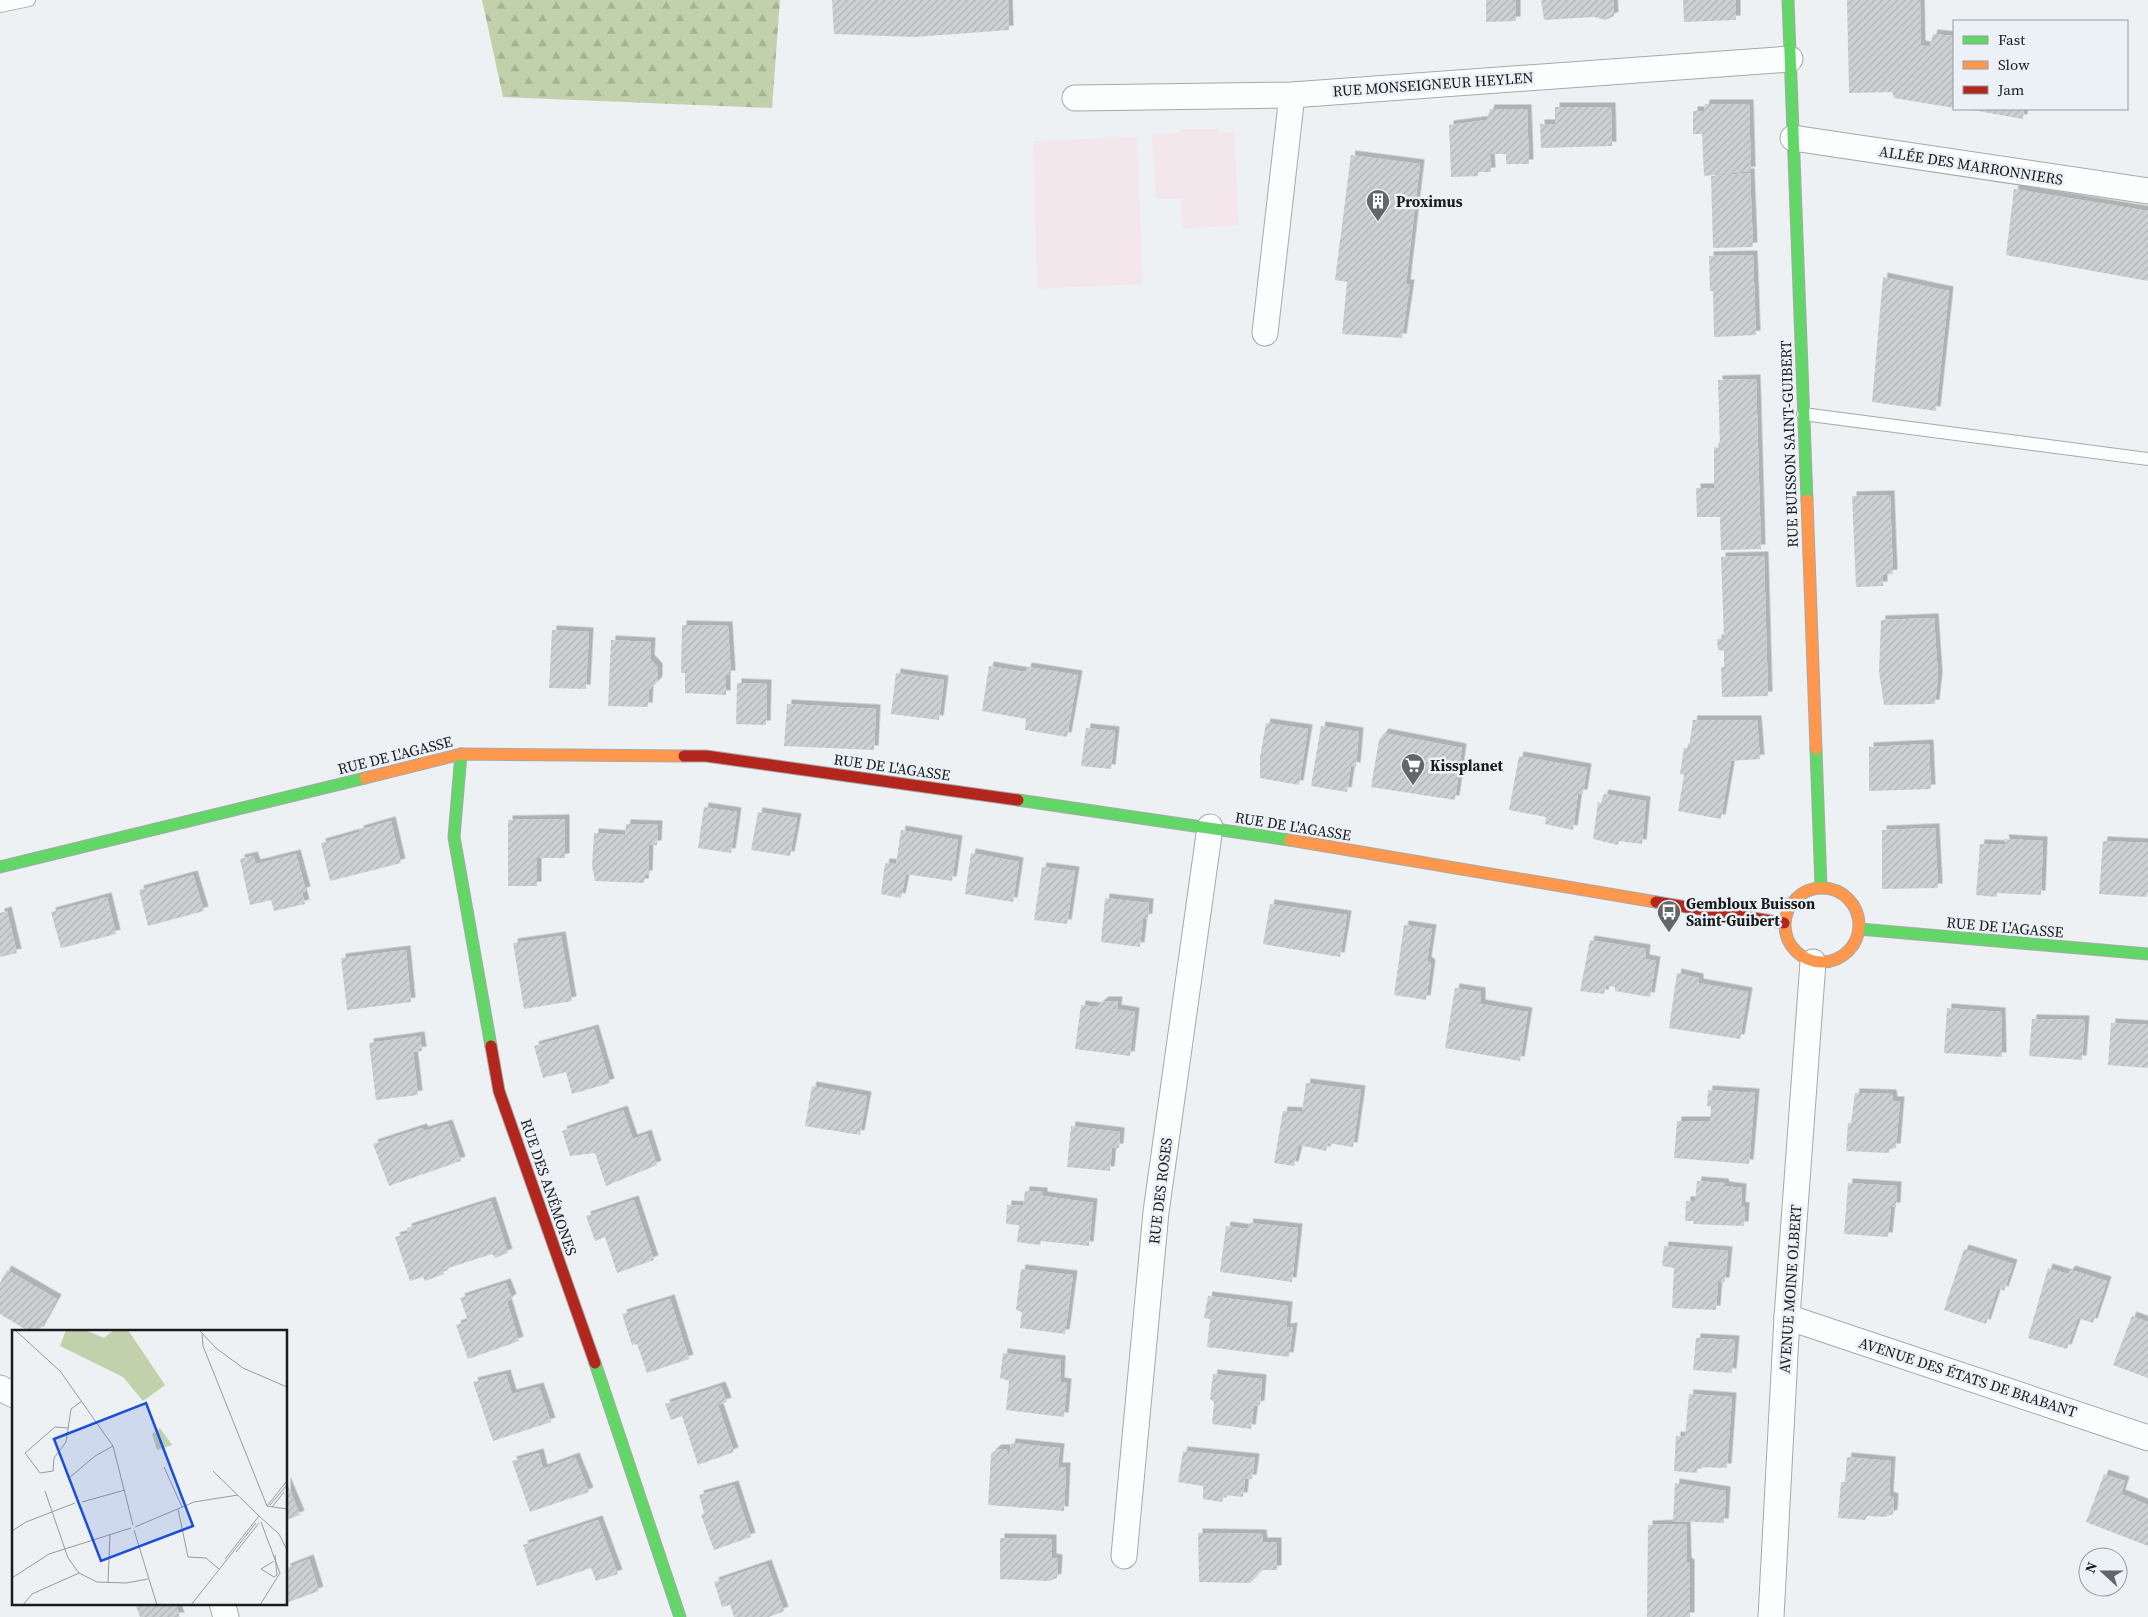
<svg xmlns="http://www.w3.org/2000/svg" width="2148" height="1617" font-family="'Source Serif 4',serif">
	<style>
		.education { fill: #f4e7ec }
		.forest { fill: url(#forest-firs) }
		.building { fill: url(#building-hatch); filter: url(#shadow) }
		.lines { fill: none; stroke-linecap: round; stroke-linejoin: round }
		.lane-casing { stroke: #a6a8aa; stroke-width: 14 }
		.street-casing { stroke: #a6a8aa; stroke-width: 27 }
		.fast-casing { stroke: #a6a8aa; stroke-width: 13 }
		.slow-casing { stroke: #a6a8aa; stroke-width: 13 }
		.jam-casing { stroke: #a6a8aa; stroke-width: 13 }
		.lane { stroke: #fcfdfd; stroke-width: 12 }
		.street { stroke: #fcfdfd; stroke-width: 25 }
		.fast { stroke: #63d668; stroke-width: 11 }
		.slow { stroke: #ff974d; stroke-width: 11 }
		.jam { stroke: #b3261e; stroke-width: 11 }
		.labels { text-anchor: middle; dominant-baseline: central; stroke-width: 5; stroke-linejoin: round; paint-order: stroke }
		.street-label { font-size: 15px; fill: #191b1c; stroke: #ebf1f6 }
		.poi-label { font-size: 15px; font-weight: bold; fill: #191b1c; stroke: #ebf1f6; text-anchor: start }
		.inset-road { fill: none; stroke: #999b9d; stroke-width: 1 }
		.view { fill: #1d4ed8; fill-opacity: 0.15; stroke: #1d4ed8; stroke-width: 2.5 }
		.inset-edge { fill: none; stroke: #191b1c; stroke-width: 2.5 }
	</style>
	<defs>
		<pattern id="forest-firs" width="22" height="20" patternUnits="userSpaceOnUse" patternTransform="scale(1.25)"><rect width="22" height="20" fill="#c0d1ac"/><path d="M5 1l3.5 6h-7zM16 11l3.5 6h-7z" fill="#a4b393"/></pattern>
		<pattern id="building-hatch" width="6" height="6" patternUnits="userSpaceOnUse" patternTransform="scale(1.25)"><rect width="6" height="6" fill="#cfd0d2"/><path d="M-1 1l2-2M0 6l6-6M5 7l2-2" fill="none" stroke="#b1b2b4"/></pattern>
		<filter id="shadow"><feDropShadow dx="4.5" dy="-4.5" stdDeviation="0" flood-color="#0004"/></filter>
	</defs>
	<rect width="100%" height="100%" fill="#eef1f3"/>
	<g class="education">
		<path d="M 1182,129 L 1218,129 L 1220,133 L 1234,132 L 1239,225 L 1183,229 L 1181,199 L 1156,199 L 1152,135 L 1179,132 Z"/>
		<path d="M 1137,137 L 1143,284 L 1037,289 L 1033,141 Z"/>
	</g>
	<path class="forest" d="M 482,0 L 780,0 L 772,108 L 503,97 Z"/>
	<g class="building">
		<path d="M 832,0 L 1008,0 L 1009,30 L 914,37 L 834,34 Z"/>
		<path d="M 1486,0 L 1516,0 L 1516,21 L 1486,22 Z"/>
		<path d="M 1541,0 L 1613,0 L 1614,16 L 1606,20 L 1594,17 L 1544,20 Z"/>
		<path d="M 1683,0 L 1736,0 L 1736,20 L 1684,22 Z"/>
		<path d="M 1847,0 L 1920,0 L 1921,45 L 1930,47 L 1933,34 L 1954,36 L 1954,108 L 1894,98 L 1892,92 L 1849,93 Z"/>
		<path d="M 1705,104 L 1749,104 L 1751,171 L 1704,176 L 1702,134 L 1693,134 L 1693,111 L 1704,111 Z"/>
		<path d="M 1555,107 L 1611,107 L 1612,146 L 1541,148 L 1540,124 L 1555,124 Z"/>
		<path d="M 1490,109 L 1527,109 L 1529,164 L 1506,164 L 1506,154 L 1490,154 L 1491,172 L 1478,172 L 1478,176 L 1451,177 L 1449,125 L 1487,120 Z"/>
		<path d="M 1967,109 L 2024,109 L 2023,119 Z"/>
		<path d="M 1351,155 L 1420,164 L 1406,284 L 1410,284 L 1402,338 L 1342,334 L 1347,282 L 1335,280 Z"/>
		<path d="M 1750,173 L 1753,247 L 1713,248 L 1711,176 Z"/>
		<path d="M 2014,189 L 2148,211 L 2148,281 L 2006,255 Z"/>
		<path d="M 1753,255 L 1756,335 L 1714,337 L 1713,291 L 1710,291 L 1709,256 Z"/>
		<path d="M 1883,277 L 1949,291 L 1936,411 L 1872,402 Z"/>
		<path d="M 1756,379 L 1761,549 L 1721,550 L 1720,517 L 1697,517 L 1696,488 L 1714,488 L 1714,447 L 1720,448 L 1718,380 Z"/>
		<path d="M 1890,495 L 1893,574 L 1883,575 L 1883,586 L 1856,587 L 1852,496 Z"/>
		<path d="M 1764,556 L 1768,696 L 1722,697 L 1721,667 L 1724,667 L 1724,651 L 1718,650 L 1717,639 L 1724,638 L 1721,557 Z"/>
		<path d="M 1934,618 L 1938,676 L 1935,704 L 1884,705 L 1879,672 L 1881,620 Z"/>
		<path d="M 682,625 L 728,626 L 731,675 L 726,675 L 726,695 L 685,693 L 685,673 L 681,673 Z"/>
		<path d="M 552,630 L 589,632 L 586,689 L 549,688 Z"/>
		<path d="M 611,640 L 651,642 L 650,659 L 658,668 L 658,681 L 649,690 L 648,707 L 608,706 Z"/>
		<path d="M 989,666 L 1026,672 L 1027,667 L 1078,675 L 1067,737 L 1025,730 L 1026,719 L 982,711 Z"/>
		<path d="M 896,673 L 944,680 L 939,720 L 891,714 Z"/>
		<path d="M 737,683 L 767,684 L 766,725 L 736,724 Z"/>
		<path d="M 787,704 L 876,709 L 874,750 L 784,746 Z"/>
		<path d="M 1693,720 L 1757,720 L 1760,759 L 1731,761 L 1721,819 L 1678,811 L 1684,775 L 1680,774 L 1684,748 L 1689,748 Z"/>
		<path d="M 1266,723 L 1308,729 L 1299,785 L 1260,778 L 1260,757 Z"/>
		<path d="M 1321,726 L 1359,732 L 1356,767 L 1351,766 L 1347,792 L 1311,786 Z"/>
		<path d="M 1086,728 L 1115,731 L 1111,769 L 1081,766 Z"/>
		<path d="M 1384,733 L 1462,748 L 1455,800 L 1371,787 L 1379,740 Z"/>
		<path d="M 1929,744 L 1931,789 L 1869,791 L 1869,747 Z"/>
		<path d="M 1519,756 L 1587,768 L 1583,794 L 1578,794 L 1573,830 L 1545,824 L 1546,817 L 1509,810 Z"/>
		<path d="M 1604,794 L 1646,801 L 1642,844 L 1619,841 L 1618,845 L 1593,839 L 1598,802 L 1601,803 Z"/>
		<path d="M 704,807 L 737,812 L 731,853 L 698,848 Z"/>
		<path d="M 758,812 L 797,818 L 790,856 L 751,850 Z"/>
		<path d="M 565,819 L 565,858 L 537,858 L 537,886 L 508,886 L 508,820 Z"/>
		<path d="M 391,821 L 401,863 L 330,881 L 321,843 L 360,832 L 359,830 Z"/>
		<path d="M 626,824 L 658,825 L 657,845 L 649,845 L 648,875 L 645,875 L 644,883 L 595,881 L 592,866 L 594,833 L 625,835 Z"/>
		<path d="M 1935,828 L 1938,888 L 1882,889 L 1882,830 Z"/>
		<path d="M 901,830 L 958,840 L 952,881 L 906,874 L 901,898 L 881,894 L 885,863 L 896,864 Z"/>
		<path d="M 2004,839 L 2043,841 L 2041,895 L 1997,893 L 1997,897 L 1976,895 L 1980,844 L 2006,845 Z"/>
		<path d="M 2103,841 L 2148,843 L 2147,897 L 2099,894 Z"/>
		<path d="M 971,853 L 1019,862 L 1013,902 L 965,894 Z"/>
		<path d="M 296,854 L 306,891 L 302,892 L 305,904 L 274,911 L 271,900 L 250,905 L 240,859 L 253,856 L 256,864 Z"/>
		<path d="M 1042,867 L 1075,871 L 1067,924 L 1034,920 Z"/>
		<path d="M 193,875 L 204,911 L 148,926 L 139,890 Z"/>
		<path d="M 107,897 L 116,934 L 61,948 L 51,912 Z"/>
		<path d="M 1105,898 L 1149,903 L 1148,918 L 1143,919 L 1140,947 L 1101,942 Z"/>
		<path d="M 1270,904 L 1347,915 L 1340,957 L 1263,944 Z"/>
		<path d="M 7,911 L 17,953 L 0,957 L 0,913 Z"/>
		<path d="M 1404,925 L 1432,929 L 1427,961 L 1431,964 L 1426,1000 L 1394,995 Z"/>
		<path d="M 561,936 L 572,1001 L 524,1009 L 513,943 Z"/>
		<path d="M 1590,940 L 1646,949 L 1645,959 L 1656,961 L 1650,997 L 1615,991 L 1615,987 L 1606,985 L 1604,994 L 1580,991 Z"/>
		<path d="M 406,950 L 411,1002 L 347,1010 L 341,958 Z"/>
		<path d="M 1677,973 L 1699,978 L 1699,983 L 1748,992 L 1740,1039 L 1669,1028 Z"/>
		<path d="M 1455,988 L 1481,992 L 1481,1004 L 1528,1012 L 1520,1061 L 1445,1048 Z"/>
		<path d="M 1104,1001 L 1118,1001 L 1117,1009 L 1135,1012 L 1130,1056 L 1075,1049 L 1081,1005 L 1097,1007 Z"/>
		<path d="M 1947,1008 L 2001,1012 L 2002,1057 L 1944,1053 Z"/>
		<path d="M 2032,1019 L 2085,1020 L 2082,1060 L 2029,1056 Z"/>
		<path d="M 2111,1023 L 2148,1025 L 2148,1068 L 2108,1065 Z"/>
		<path d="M 594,1029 L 610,1083 L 572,1094 L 566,1072 L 543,1078 L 534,1046 Z"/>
		<path d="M 420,1036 L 422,1051 L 413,1052 L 418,1095 L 376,1100 L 369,1043 Z"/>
		<path d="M 1306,1083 L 1361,1090 L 1353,1147 L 1328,1143 L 1326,1151 L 1299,1145 L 1294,1166 L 1274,1163 L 1283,1111 L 1302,1112 Z"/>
		<path d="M 812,1086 L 867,1096 L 860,1135 L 805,1126 Z"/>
		<path d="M 1708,1090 L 1755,1093 L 1749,1164 L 1674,1158 L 1677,1121 L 1710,1121 L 1711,1107 L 1707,1106 Z"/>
		<path d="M 1855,1093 L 1892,1094 L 1893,1101 L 1900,1101 L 1896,1148 L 1890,1148 L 1889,1153 L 1846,1151 L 1848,1123 L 1851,1123 Z"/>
		<path d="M 623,1110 L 633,1139 L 647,1134 L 657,1165 L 606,1186 L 595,1153 L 570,1156 L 562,1131 Z"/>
		<path d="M 448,1124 L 461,1161 L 389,1186 L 373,1144 L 422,1128 L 424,1131 Z"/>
		<path d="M 1071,1126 L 1120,1132 L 1119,1148 L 1112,1148 L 1110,1171 L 1067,1167 Z"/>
		<path d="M 1697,1181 L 1724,1183 L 1725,1186 L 1742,1188 L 1741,1206 L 1745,1207 L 1744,1226 L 1694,1224 L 1693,1221 L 1685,1221 L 1686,1201 L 1695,1201 Z"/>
		<path d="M 1848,1183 L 1897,1186 L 1896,1207 L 1891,1207 L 1888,1237 L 1844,1234 Z"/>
		<path d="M 1025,1191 L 1043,1192 L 1043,1196 L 1093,1203 L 1089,1246 L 1041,1241 L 1040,1245 L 1017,1242 L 1019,1225 L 1006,1224 L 1007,1205 L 1023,1206 Z"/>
		<path d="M 634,1200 L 654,1260 L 617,1273 L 605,1237 L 595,1241 L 586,1216 Z"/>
		<path d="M 491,1201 L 508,1253 L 495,1258 L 492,1254 L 442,1270 L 444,1274 L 425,1281 L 423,1277 L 410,1281 L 395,1237 L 408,1233 L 407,1228 Z"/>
		<path d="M 1249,1223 L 1298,1228 L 1292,1282 L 1220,1272 L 1226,1226 L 1248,1229 Z"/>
		<path d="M 1664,1246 L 1728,1251 L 1725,1282 L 1718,1282 L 1716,1310 L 1672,1308 L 1674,1268 L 1662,1266 Z"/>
		<path d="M 1964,1249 L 2013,1264 L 2004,1291 L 1998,1288 L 1986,1324 L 1944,1310 Z"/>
		<path d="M 2048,1268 L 2068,1274 L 2071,1270 L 2107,1281 L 2093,1323 L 2078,1318 L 2067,1349 L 2028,1338 Z"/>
		<path d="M 1021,1269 L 1073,1275 L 1065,1334 L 1020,1328 L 1022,1312 L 1016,1310 Z"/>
		<path d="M 7,1270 L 57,1299 L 39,1331 L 28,1331 L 0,1314 L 0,1283 Z"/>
		<path d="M 506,1283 L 512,1298 L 507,1302 L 519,1341 L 468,1359 L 456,1325 L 468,1321 L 460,1298 Z"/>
		<path d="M 1208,1296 L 1288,1306 L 1286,1328 L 1293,1327 L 1289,1357 L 1207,1347 L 1210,1319 L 1204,1318 Z"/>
		<path d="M 670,1299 L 689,1359 L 647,1373 L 637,1344 L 632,1345 L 622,1314 Z"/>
		<path d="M 2132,1316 L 2148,1322 L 2148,1378 L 2113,1365 Z"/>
		<path d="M 1696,1338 L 1735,1340 L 1732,1373 L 1693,1370 Z"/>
		<path d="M 1003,1353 L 1061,1360 L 1060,1382 L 1067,1383 L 1064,1417 L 1006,1410 L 1009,1381 L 1000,1378 Z"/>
		<path d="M 506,1374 L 512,1394 L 539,1387 L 551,1422 L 493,1441 L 473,1382 Z"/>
		<path d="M 1213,1374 L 1262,1379 L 1260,1405 L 1254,1406 L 1251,1429 L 1212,1424 L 1214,1402 L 1210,1399 Z"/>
		<path d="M 721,1386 L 727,1402 L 718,1405 L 734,1452 L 698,1465 L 682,1416 L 671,1420 L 665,1404 Z"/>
		<path d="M 1689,1394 L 1732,1397 L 1727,1468 L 1698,1467 L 1697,1473 L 1674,1471 L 1676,1436 L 1685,1437 Z"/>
		<path d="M 1011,1443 L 1060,1448 L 1058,1467 L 1066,1467 L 1064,1511 L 988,1505 L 991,1454 L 997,1449 L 1006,1449 L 1009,1456 Z"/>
		<path d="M 1183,1451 L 1255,1458 L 1252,1479 L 1245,1479 L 1243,1497 L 1224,1495 L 1222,1502 L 1203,1499 L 1203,1486 L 1178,1482 Z"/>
		<path d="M 539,1453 L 543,1469 L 575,1457 L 589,1492 L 530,1512 L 512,1461 Z"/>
		<path d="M 1847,1457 L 1891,1461 L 1889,1496 L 1894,1498 L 1893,1514 L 1885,1517 L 1867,1516 L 1865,1520 L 1838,1518 L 1841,1482 L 1845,1482 Z"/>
		<path d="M 2104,1474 L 2125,1481 L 2121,1494 L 2148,1505 L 2148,1546 L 2086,1522 Z"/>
		<path d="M 286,1481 L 300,1515 L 286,1520 Z"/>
		<path d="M 1675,1483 L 1726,1491 L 1724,1523 L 1673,1521 Z"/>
		<path d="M 734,1485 L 751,1537 L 714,1550 L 701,1515 L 704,1513 L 699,1495 Z"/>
		<path d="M 598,1520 L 618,1574 L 596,1581 L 591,1568 L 537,1586 L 523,1545 Z"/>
		<path d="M 1686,1524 L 1687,1562 L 1690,1564 L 1690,1617 L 1647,1617 L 1648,1525 Z"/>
		<path d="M 1198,1533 L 1262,1534 L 1263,1542 L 1277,1542 L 1277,1570 L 1262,1570 L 1250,1583 L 1199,1582 Z"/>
		<path d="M 1000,1538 L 1052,1539 L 1052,1558 L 1058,1559 L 1057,1578 L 1049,1581 L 1000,1579 Z"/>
		<path d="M 309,1559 L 319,1591 L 286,1603 L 286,1568 Z"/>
		<path d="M 767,1564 L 784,1611 L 769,1617 L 734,1617 L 730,1605 L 722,1607 L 714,1582 Z"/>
		<path d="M 135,1603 L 175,1603 L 180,1617 L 140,1617 Z"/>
	</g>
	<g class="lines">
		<g class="lane-casing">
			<g id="lane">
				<path d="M 0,6 L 29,0"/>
				<path d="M 1803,414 L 2148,459"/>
			</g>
		</g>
		<g class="street-casing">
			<g id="street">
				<path d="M 1075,98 L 1292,95 L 1790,59"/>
				<path d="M 1793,138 L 2148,191"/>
				<path d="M 1265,333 L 1292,95"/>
				<path d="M 1787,1317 L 2148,1438"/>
				<path d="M 0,1388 L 14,1395"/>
				<path d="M 1124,1556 L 1156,1212 L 1210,827"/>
				<path d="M 222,1603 L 226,1617"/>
				<path d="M 1771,1617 L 1787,1317 L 1813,962"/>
			</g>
		</g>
		<g class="fast-casing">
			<g id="fast">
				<path d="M 1788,0 L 1807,500"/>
				<path d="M 1816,749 L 1821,887"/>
				<path d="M 461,754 L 454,837 L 491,1046"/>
				<path d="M 1018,800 L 1290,840"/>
				<path d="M 0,867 L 365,778"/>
				<path d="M 1859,929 L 2148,954"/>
				<path d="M 595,1363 L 680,1617"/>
			</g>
		</g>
		<g class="slow-casing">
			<g id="slow">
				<path d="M 1807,500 L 1816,749"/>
				<path d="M 365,778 L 461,754 L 684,756"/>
				<path d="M 1290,840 L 1656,902"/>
				<circle cx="1822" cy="925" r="37"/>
			</g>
		</g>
		<g class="jam-casing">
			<g id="jam">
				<path d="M 684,756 L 706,756 L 1018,800"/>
				<path d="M 1656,902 L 1784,923"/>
				<path d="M 491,1046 L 499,1091 L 595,1363"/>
			</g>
		</g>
		<use href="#lane" class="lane"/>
		<use href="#street" class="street"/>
		<use href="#fast" class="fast"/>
		<use href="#slow" class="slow"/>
		<use href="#jam" class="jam"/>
	</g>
	<defs>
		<g id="building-pin" transform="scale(1.25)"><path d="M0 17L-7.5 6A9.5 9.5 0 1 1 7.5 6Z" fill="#646667" stroke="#ebf1f6"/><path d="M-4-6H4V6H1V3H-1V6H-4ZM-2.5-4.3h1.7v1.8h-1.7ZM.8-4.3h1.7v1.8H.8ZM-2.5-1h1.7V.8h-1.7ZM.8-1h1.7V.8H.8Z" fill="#fff"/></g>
		<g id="supermarket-pin" transform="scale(1.25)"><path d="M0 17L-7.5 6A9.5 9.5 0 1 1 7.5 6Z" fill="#646667" stroke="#ebf1f6"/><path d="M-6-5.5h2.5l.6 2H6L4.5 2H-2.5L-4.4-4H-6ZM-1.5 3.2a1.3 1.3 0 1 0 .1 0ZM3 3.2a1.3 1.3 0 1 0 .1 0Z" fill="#fff"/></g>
		<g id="bus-pin" transform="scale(1.25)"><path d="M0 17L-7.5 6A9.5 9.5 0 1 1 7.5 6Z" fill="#646667" stroke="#ebf1f6"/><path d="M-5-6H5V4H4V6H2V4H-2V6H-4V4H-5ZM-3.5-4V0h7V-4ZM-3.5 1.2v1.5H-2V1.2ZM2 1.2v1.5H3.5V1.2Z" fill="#fff"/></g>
	</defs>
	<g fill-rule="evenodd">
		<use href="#building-pin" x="1378" y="201"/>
		<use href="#supermarket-pin" x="1413" y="765"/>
		<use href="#bus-pin" x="1669" y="912"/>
	</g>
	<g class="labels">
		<g class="street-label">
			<text transform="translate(1433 84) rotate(-4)">RUE MONSEIGNEUR HEYLEN</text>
			<text transform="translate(1971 165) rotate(9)">ALLÉE DES MARRONNIERS</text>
			<text transform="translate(1789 444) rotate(-92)">RUE BUISSON SAINT-GUIBERT</text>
			<text transform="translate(395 755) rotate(-14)">RUE DE L'AGASSE</text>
			<text transform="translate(892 767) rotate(8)">RUE DE L'AGASSE</text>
			<text transform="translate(1293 826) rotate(9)">RUE DE L'AGASSE</text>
			<text transform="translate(2005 927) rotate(5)">RUE DE L'AGASSE</text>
			<text transform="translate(549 1187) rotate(71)">RUE DES ANÉMONES</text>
			<text transform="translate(1160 1191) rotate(-83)">RUE DES ROSES</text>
			<text transform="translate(1790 1289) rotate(-86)">AVENUE MOINE OLBERT</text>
			<text transform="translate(1968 1377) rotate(18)">AVENUE DES ÉTATS DE BRABANT</text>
		</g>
		<g class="poi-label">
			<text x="1396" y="201">Proximus</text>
			<text x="1430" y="765">Kissplanet</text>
			<text x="1686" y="903">Gembloux Buisson<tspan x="1686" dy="17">Saint-Guibert</tspan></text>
		</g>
	</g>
	<g transform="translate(12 1330)">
		<rect width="275" height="275" fill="#eef1f3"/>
		<path d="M 54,0 L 73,0 L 92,8 L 102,0 L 116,0 L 153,55 L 131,71 L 111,47 L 48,16 ZM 148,98 L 160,115 L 145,120 L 140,104 Z" fill="#c0d1ac"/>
		<path class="inset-road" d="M 3,0 L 48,41 L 101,116 L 121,195M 187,0 L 204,18 L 231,38 L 275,57M 190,4 L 191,16 L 255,176M 56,98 L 43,97 L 13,123 L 28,143 L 41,141 L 42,128 L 54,112 L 59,79 L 70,71M 152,137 L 170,177M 201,141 L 247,186M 57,148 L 83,126 L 101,116M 33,161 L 56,228 L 67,243 L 85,252 L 114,253 L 136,249M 70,172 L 113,160M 258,175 L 275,155M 255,176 L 275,151M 255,176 L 275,179M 260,177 L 272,162M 166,179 L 176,227 L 194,228 L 207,239M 247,186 L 267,204 L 275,220M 123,197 L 182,172 L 226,165M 122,200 L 145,275M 0,201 L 14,192 L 63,173M 224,222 L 247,193M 213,229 L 247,186M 262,231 L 249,239 L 262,247 L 265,245 L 263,225M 0,248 L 37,224 L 119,198M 96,253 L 98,204M 11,275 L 20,264 L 67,243M 179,275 L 244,193M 248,275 L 268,243 L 249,192"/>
		<path class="view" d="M 134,73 L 181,196 L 89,231 L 42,109 Z"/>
		<rect width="275" height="275" class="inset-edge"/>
	</g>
	<rect x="1953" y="20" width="175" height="90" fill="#ebf1f6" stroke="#979b9f"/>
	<rect x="1963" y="36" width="25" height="8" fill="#63d668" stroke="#979b9f"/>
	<text x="1998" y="45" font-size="15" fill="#191b1c">Fast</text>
	<rect x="1963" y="61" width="25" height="8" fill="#ff974d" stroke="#979b9f"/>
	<text x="1998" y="70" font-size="15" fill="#191b1c">Slow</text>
	<rect x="1963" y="86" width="25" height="8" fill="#b3261e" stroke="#979b9f"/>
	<text x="1998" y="95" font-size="15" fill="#191b1c">Jam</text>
	<g transform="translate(2103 1572) rotate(291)"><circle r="24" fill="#ebf1f6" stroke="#979b9f"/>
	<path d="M0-4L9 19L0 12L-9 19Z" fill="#646667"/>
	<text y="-8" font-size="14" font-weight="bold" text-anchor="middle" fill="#191b1c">N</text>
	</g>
</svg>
